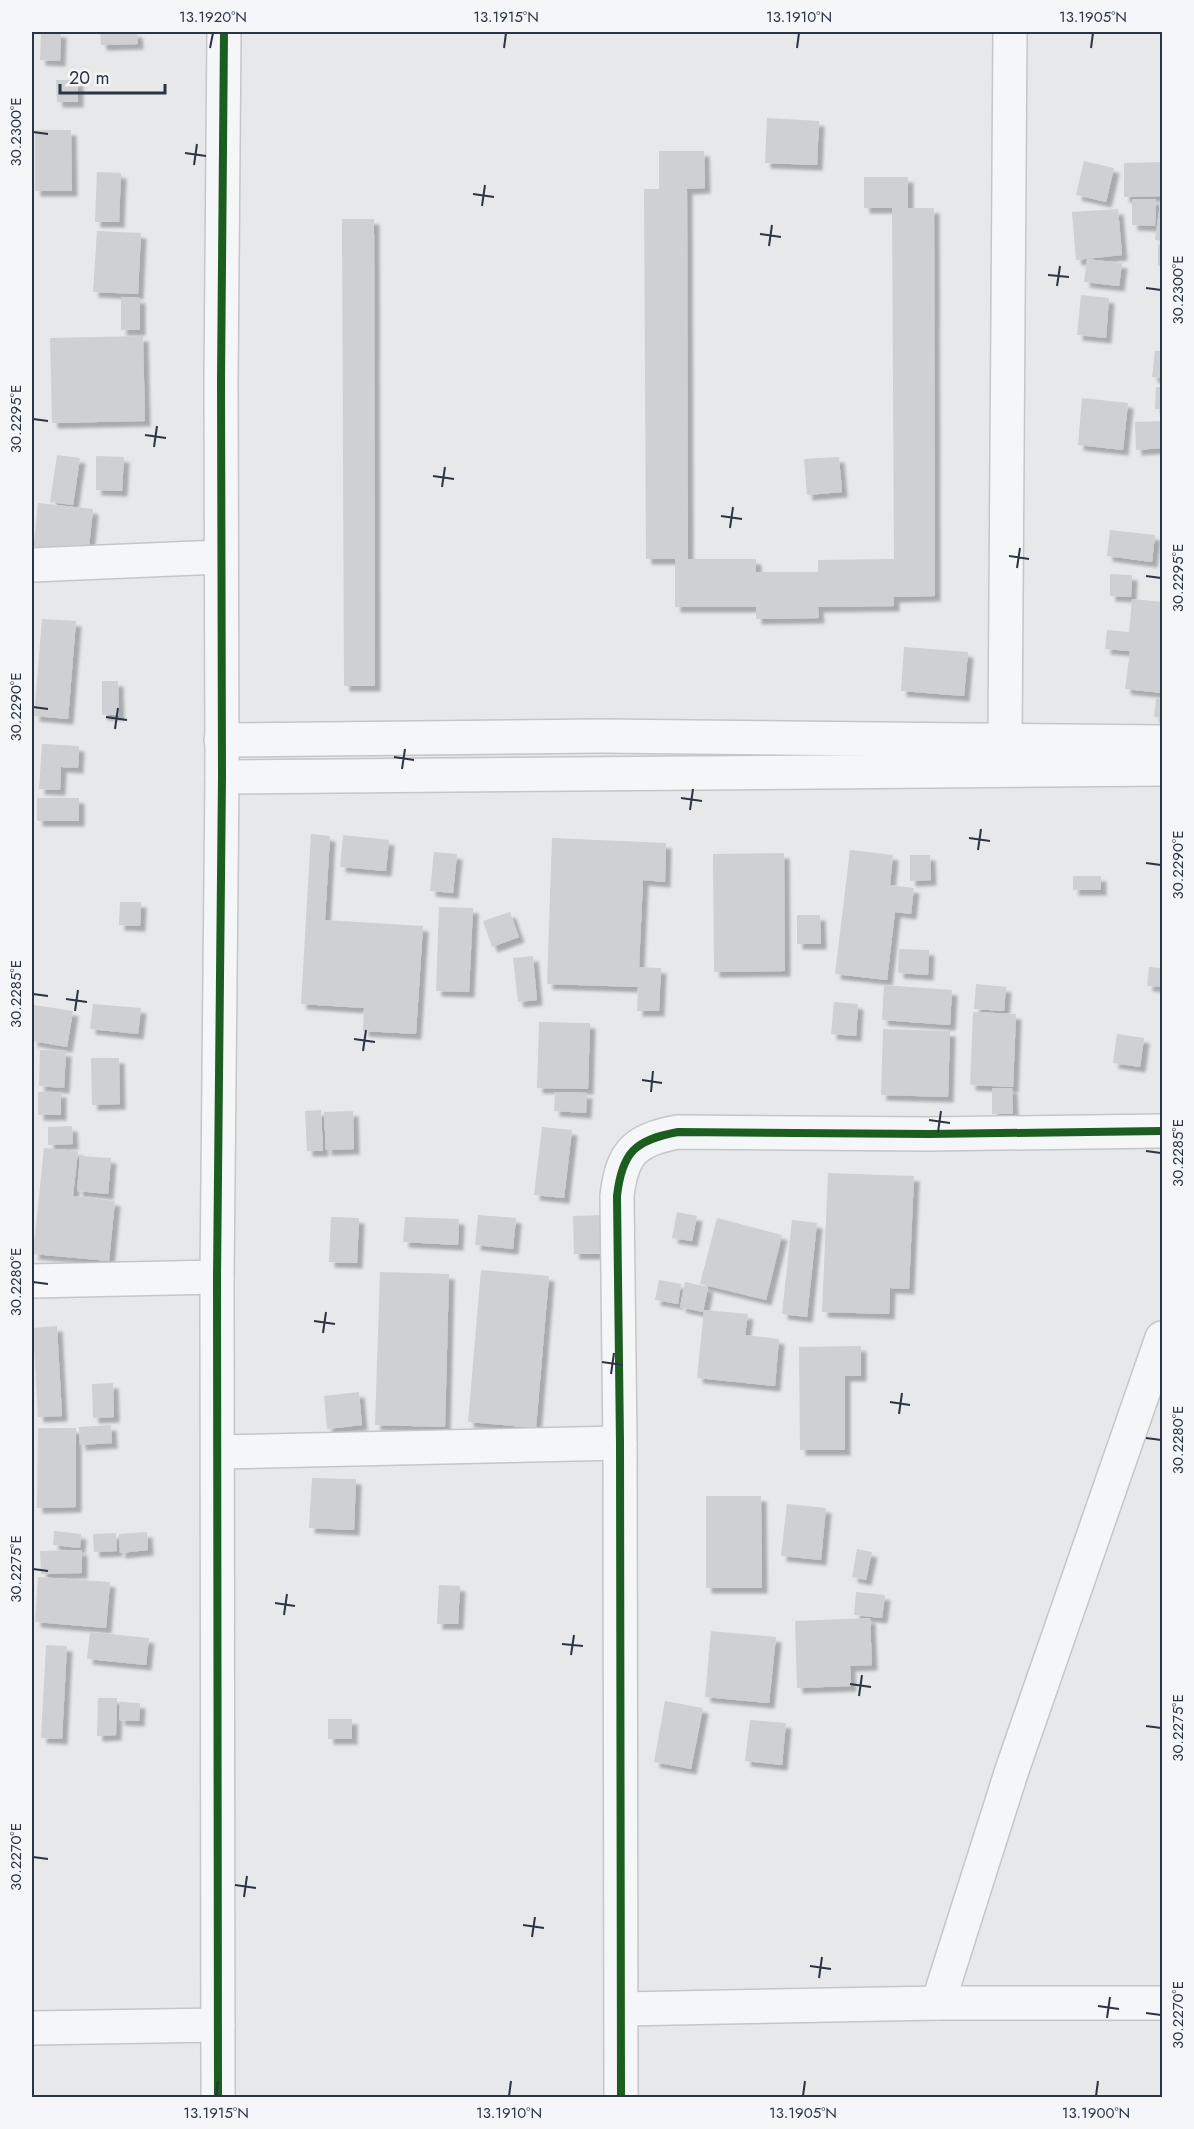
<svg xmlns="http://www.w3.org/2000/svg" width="1194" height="2129" font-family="Jost,sans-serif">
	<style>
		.building { fill: #ced0d3; filter: url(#shadow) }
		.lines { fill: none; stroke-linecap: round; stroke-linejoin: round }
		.minor-casing { stroke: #c4c6c8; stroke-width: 36 }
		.minor { stroke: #f5f6f7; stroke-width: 33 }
		.cycleway-casing { stroke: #f4f6f9; stroke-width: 11 }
		.cycleway { stroke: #1b5e20; stroke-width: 8 }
		.ticks { fill: none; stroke: #2b3445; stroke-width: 2 }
		.neatline { fill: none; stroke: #2b3445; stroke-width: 2 }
		.ticks-label { font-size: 15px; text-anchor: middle; fill: #2b3445 }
	</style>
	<defs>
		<filter id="shadow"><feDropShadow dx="5.5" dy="5.5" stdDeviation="1.5" flood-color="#0004"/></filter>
	</defs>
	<rect width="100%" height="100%" fill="#e6e8ea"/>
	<g class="building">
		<path d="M 41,32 L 61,32 L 60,61 L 40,60 Z"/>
		<path d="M 100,32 L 137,32 L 138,44 L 101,45 Z"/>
		<path d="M 56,80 L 78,80 L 78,102 L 57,102 Z"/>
		<path d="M 767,118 L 819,121 L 817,165 L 765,163 Z"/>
		<path d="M 35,130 L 71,130 L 72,191 L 35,191 Z"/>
		<path d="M 659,151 L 704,151 L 705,188 L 687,189 L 688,559 L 756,559 L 756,572 L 818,572 L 818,560 L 894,559 L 892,208 L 864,208 L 864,177 L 908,177 L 908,208 L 934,208 L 935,596 L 894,597 L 894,606 L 818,607 L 819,618 L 756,619 L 756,607 L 675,607 L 675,559 L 646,559 L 644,189 L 659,189 Z"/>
		<path d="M 1084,161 L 1114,168 L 1106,202 L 1076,195 Z"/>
		<path d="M 1162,162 L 1162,196 L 1124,197 L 1124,163 Z"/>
		<path d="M 97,172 L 121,173 L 119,222 L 95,222 Z"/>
		<path d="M 1161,197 L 1162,197 L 1162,241 L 1155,240 Z"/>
		<path d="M 1132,199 L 1156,199 L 1155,226 L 1132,225 Z"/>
		<path d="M 1118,209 L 1122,255 L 1076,260 L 1072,212 Z"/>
		<path d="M 342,219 L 374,219 L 375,686 L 344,686 Z"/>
		<path d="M 97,231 L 141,233 L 138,294 L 93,292 Z"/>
		<rect x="1158" y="245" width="4" height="21"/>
		<path d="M 1087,259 L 1122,263 L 1119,286 L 1084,282 Z"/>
		<path d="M 1081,295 L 1109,298 L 1106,338 L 1077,335 Z"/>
		<path d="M 121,297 L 140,298 L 140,330 L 121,330 Z"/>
		<path d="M 143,336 L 145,421 L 52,423 L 50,338 Z"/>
		<path d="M 1155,351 L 1162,351 L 1162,378 L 1152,377 Z"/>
		<path d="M 1156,387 L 1162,387 L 1162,409 L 1155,409 Z"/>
		<path d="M 1082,398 L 1128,403 L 1123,450 L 1078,445 Z"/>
		<path d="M 1162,421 L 1162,448 L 1136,450 L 1135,422 Z"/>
		<path d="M 57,455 L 80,458 L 73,505 L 50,502 Z"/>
		<path d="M 96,456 L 124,457 L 122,491 L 96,490 Z"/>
		<path d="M 839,457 L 842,492 L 807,495 L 804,459 Z"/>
		<path d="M 38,503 L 93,509 L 88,557 L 33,551 Z"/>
		<path d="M 1110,530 L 1155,535 L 1152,562 L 1107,556 Z"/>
		<path d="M 1110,574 L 1132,575 L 1131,597 L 1110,596 Z"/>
		<path d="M 1132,599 L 1162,602 L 1162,693 L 1125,689 L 1130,651 L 1105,649 L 1107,630 L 1129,632 Z"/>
		<path d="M 42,619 L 76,621 L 68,719 L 34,716 Z"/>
		<path d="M 904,647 L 968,652 L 964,696 L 901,691 Z"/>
		<path d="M 102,681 L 118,681 L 119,715 L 102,715 Z"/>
		<path d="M 1156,698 L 1162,699 L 1162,718 L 1154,717 Z"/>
		<path d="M 42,744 L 79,746 L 78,768 L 61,767 L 60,790 L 39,789 Z"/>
		<rect x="37" y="798" width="42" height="23"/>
		<path d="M 311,834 L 330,836 L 325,920 L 423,926 L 416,1034 L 363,1031 L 364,1008 L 301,1004 Z"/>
		<path d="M 343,835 L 389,840 L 386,871 L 340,867 Z"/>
		<path d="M 552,838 L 666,843 L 665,882 L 643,880 L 639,967 L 661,968 L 659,1011 L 637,1011 L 638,987 L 547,984 Z"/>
		<path d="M 850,850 L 893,855 L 890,885 L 914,888 L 911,914 L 895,912 L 887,980 L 835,974 Z"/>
		<path d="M 434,852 L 457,854 L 453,893 L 430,891 Z"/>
		<path d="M 784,853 L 785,971 L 714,972 L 713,854 Z"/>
		<path d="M 910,855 L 930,855 L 931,880 L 910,881 Z"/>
		<rect x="1073" y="876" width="28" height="14"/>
		<path d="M 120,902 L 141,902 L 140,926 L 119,925 Z"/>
		<path d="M 439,907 L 473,908 L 469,992 L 436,991 Z"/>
		<path d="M 510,912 L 519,937 L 492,947 L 483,921 Z"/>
		<path d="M 797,915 L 820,915 L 821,944 L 797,944 Z"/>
		<path d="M 899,949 L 929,950 L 928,975 L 898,973 Z"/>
		<path d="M 533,956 L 537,1000 L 518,1002 L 513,958 Z"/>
		<path d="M 1149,967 L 1162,968 L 1162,987 L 1147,986 Z"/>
		<path d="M 976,984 L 1006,987 L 1004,1011 L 974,1009 Z"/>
		<path d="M 884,985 L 952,990 L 950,1025 L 882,1020 Z"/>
		<path d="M 834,1002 L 858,1004 L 856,1036 L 831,1034 Z"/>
		<path d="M 93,1004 L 141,1008 L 138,1034 L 90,1029 Z"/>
		<path d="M 34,1005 L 73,1011 L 67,1047 L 32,1041 Z"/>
		<path d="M 973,1012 L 1016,1014 L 1013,1087 L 970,1085 Z"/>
		<path d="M 539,1022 L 590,1023 L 588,1089 L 537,1088 Z"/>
		<path d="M 883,1029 L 950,1031 L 948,1097 L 881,1095 Z"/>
		<path d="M 1117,1034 L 1144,1038 L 1140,1067 L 1113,1063 Z"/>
		<path d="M 40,1050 L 66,1051 L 64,1088 L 39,1086 Z"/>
		<path d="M 91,1058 L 119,1058 L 120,1104 L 92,1105 Z"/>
		<path d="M 992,1088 L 1012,1088 L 1013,1114 L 992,1114 Z"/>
		<rect x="38" y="1092" width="23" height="23"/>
		<path d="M 555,1092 L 587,1093 L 586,1113 L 554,1111 Z"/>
		<path d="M 321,1110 L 323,1151 L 307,1151 L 305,1111 Z"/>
		<path d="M 353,1111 L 354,1149 L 326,1150 L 324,1112 Z"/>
		<path d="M 72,1126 L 73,1144 L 48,1145 L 48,1127 Z"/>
		<path d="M 542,1127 L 572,1130 L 564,1198 L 534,1195 Z"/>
		<path d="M 44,1148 L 78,1151 L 73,1196 L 115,1201 L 109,1261 L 33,1254 Z"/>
		<path d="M 80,1156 L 111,1158 L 108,1194 L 77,1191 Z"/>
		<path d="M 828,1173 L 914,1176 L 909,1289 L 890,1288 L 889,1314 L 822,1312 Z"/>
		<path d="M 677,1212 L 697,1216 L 692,1241 L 672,1238 Z"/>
		<path d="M 478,1215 L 516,1218 L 513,1249 L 475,1245 Z"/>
		<path d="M 601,1215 L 602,1254 L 574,1254 L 573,1216 Z"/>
		<path d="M 331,1217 L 359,1218 L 357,1263 L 329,1262 Z"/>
		<path d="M 405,1217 L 459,1219 L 458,1245 L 403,1242 Z"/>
		<path d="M 717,1218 L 782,1235 L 766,1300 L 700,1284 Z"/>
		<path d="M 792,1220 L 817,1223 L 807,1317 L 782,1314 Z"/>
		<path d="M 481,1270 L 549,1276 L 536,1428 L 468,1422 Z"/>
		<path d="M 380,1272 L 449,1274 L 445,1427 L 375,1425 Z"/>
		<path d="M 659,1280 L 681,1284 L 678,1304 L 655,1300 Z"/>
		<path d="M 685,1282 L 708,1287 L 703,1312 L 680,1307 Z"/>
		<path d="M 704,1310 L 748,1314 L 745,1335 L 779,1339 L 775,1386 L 697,1378 Z"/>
		<path d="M 57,1326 L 62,1416 L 38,1417 L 33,1328 Z"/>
		<path d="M 861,1346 L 861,1376 L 845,1376 L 845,1450 L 800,1450 L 799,1347 Z"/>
		<path d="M 113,1383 L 114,1417 L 93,1418 L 92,1384 Z"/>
		<path d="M 359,1392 L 362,1425 L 327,1429 L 324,1396 Z"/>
		<path d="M 111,1425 L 112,1443 L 80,1445 L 79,1427 Z"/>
		<path d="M 38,1428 L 76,1428 L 76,1507 L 37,1508 Z"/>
		<path d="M 312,1478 L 356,1479 L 354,1530 L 309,1528 Z"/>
		<path d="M 706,1496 L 761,1496 L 762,1588 L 706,1588 Z"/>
		<path d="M 787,1504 L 826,1508 L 821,1560 L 781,1556 Z"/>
		<path d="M 54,1531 L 81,1534 L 80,1548 L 53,1545 Z"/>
		<path d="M 147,1532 L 148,1550 L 120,1553 L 119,1534 Z"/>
		<path d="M 116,1533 L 117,1551 L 94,1552 L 93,1534 Z"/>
		<path d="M 857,1549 L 872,1552 L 866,1580 L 852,1577 Z"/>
		<path d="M 82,1550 L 82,1573 L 41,1574 L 40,1551 Z"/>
		<path d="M 38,1577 L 110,1582 L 106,1628 L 35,1622 Z"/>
		<path d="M 439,1585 L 460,1586 L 458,1624 L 437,1624 Z"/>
		<path d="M 856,1592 L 885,1595 L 882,1618 L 854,1615 Z"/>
		<path d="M 870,1618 L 872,1665 L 850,1666 L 851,1686 L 797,1688 L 795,1621 Z"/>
		<path d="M 711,1631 L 776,1637 L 769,1703 L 705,1697 Z"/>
		<path d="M 90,1632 L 149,1638 L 146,1665 L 87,1659 Z"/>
		<path d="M 46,1645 L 67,1646 L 62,1739 L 41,1738 Z"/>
		<path d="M 98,1698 L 117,1698 L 116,1735 L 97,1736 Z"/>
		<path d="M 665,1701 L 703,1708 L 691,1769 L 654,1762 Z"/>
		<path d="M 120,1702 L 140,1703 L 139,1721 L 119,1720 Z"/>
		<rect x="328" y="1719" width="24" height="20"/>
		<path d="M 750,1720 L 786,1723 L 782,1765 L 745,1761 Z"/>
	</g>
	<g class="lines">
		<g class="minor-casing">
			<g id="minor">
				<path d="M 32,565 L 220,557"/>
				<path d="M 1005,739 L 1010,32"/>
				<path d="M 221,740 L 600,736 L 1162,742"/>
				<path d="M 222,777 L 1162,769"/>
				<path d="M 32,1281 L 217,1277"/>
				<path d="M 218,1452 L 620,1443"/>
				<path d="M 938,2003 L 1012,1770 L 1162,1338"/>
				<path d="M 623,2009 L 938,2003 L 1162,2003"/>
				<path d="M 32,2028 L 218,2025"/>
				<path d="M 218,2098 L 217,1277 L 222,777 L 221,381 L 224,32"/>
				<path d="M 621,2098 L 620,1443 L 617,1196 C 622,1152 635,1140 678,1132 L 929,1134 L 1162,1131"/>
			</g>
		</g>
		<use href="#minor" class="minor"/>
		<g class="cycleway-casing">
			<g id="cycleway">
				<path d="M 218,2098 L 217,1277 L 222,777 L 221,381 L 224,32"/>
				<path d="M 621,2098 L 620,1443 L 617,1196 C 622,1152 635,1140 678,1132 L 929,1134 L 1162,1131"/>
			</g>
		</g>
		<use href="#cycleway" class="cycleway"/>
	</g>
	<path class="ticks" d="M 210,48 L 213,33M 504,48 L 506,33M 797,48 L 799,33M 1091,48 L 1093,33M 33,132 L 48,134M 185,153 L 206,156M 194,165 L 197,144M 473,194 L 494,197M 482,206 L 485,185M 760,234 L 781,237M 769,246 L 772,225M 1048,275 L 1069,277M 1057,286 L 1060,266M 1146,288 L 1161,290M 33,419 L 48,421M 145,435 L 166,438M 154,447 L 157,426M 433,476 L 454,479M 442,487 L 445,467M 721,516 L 742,519M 730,528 L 733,507M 1009,556 L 1029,559M 1017,568 L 1020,548M 1146,576 L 1161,578M 33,707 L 48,709M 106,717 L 127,720M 115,729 L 118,708M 394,757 L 414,760M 402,769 L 405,749M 681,798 L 702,801M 690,810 L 693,789M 969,838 L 990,841M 978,850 L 981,829M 1146,863 L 1161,865M 33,994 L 48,996M 66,999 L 87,1002M 75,1011 L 78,990M 354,1039 L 375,1042M 363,1051 L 366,1030M 642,1080 L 662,1083M 651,1092 L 653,1071M 929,1120 L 950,1123M 938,1132 L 941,1111M 1146,1151 L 1161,1153M 33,1282 L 48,1284M 314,1321 L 335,1324M 323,1333 L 326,1312M 602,1362 L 623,1365M 611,1374 L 614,1353M 890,1402 L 910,1405M 899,1414 L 902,1393M 1146,1438 L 1161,1440M 33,1569 L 48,1571M 275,1603 L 295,1606M 284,1615 L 287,1594M 562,1644 L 583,1646M 571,1655 L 574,1635M 850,1684 L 871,1687M 859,1696 L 862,1675M 1146,1726 L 1161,1728M 33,1857 L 48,1859M 235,1885 L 256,1888M 244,1897 L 247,1876M 523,1925 L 544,1928M 532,1937 L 535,1917M 810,1966 L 831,1969M 819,1978 L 822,1957M 1098,2006 L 1119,2009M 1146,2013 L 1161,2015M 1107,2018 L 1110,1997M 216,2096 L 218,2081M 509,2096 L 511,2081M 803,2096 L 805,2081M 1096,2096 L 1098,2081"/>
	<rect width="1194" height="2129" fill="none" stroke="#f4f6f9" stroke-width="66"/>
	<path d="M60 84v9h105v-9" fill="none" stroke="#2b3445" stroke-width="3"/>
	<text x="69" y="84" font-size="18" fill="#2b3445" stroke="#f4f6f9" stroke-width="4.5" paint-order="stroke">20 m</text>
	<rect x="33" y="33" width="1128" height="2063" class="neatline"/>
	<g class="ticks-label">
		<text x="213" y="22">13.1920°N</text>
		<text x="506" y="22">13.1915°N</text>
		<text x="799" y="22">13.1910°N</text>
		<text x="1093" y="22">13.1905°N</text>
		<text transform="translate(16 132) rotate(-90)" y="5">30.2300°E</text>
		<text transform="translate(1178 290) rotate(-90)" y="5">30.2300°E</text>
		<text transform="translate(16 419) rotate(-90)" y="5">30.2295°E</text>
		<text transform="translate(1178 578) rotate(-90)" y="5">30.2295°E</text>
		<text transform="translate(16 707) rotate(-90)" y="5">30.2290°E</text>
		<text transform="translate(1178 865) rotate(-90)" y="5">30.2290°E</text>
		<text transform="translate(16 994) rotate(-90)" y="5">30.2285°E</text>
		<text transform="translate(1178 1153) rotate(-90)" y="5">30.2285°E</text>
		<text transform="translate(16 1282) rotate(-90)" y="5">30.2280°E</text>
		<text transform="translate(1178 1440) rotate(-90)" y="5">30.2280°E</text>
		<text transform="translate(16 1569) rotate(-90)" y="5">30.2275°E</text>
		<text transform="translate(1178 1728) rotate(-90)" y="5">30.2275°E</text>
		<text transform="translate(16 1857) rotate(-90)" y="5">30.2270°E</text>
		<text transform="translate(1178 2015) rotate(-90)" y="5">30.2270°E</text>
		<text x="216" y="2118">13.1915°N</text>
		<text x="509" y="2118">13.1910°N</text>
		<text x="803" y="2118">13.1905°N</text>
		<text x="1096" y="2118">13.1900°N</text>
	</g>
</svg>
